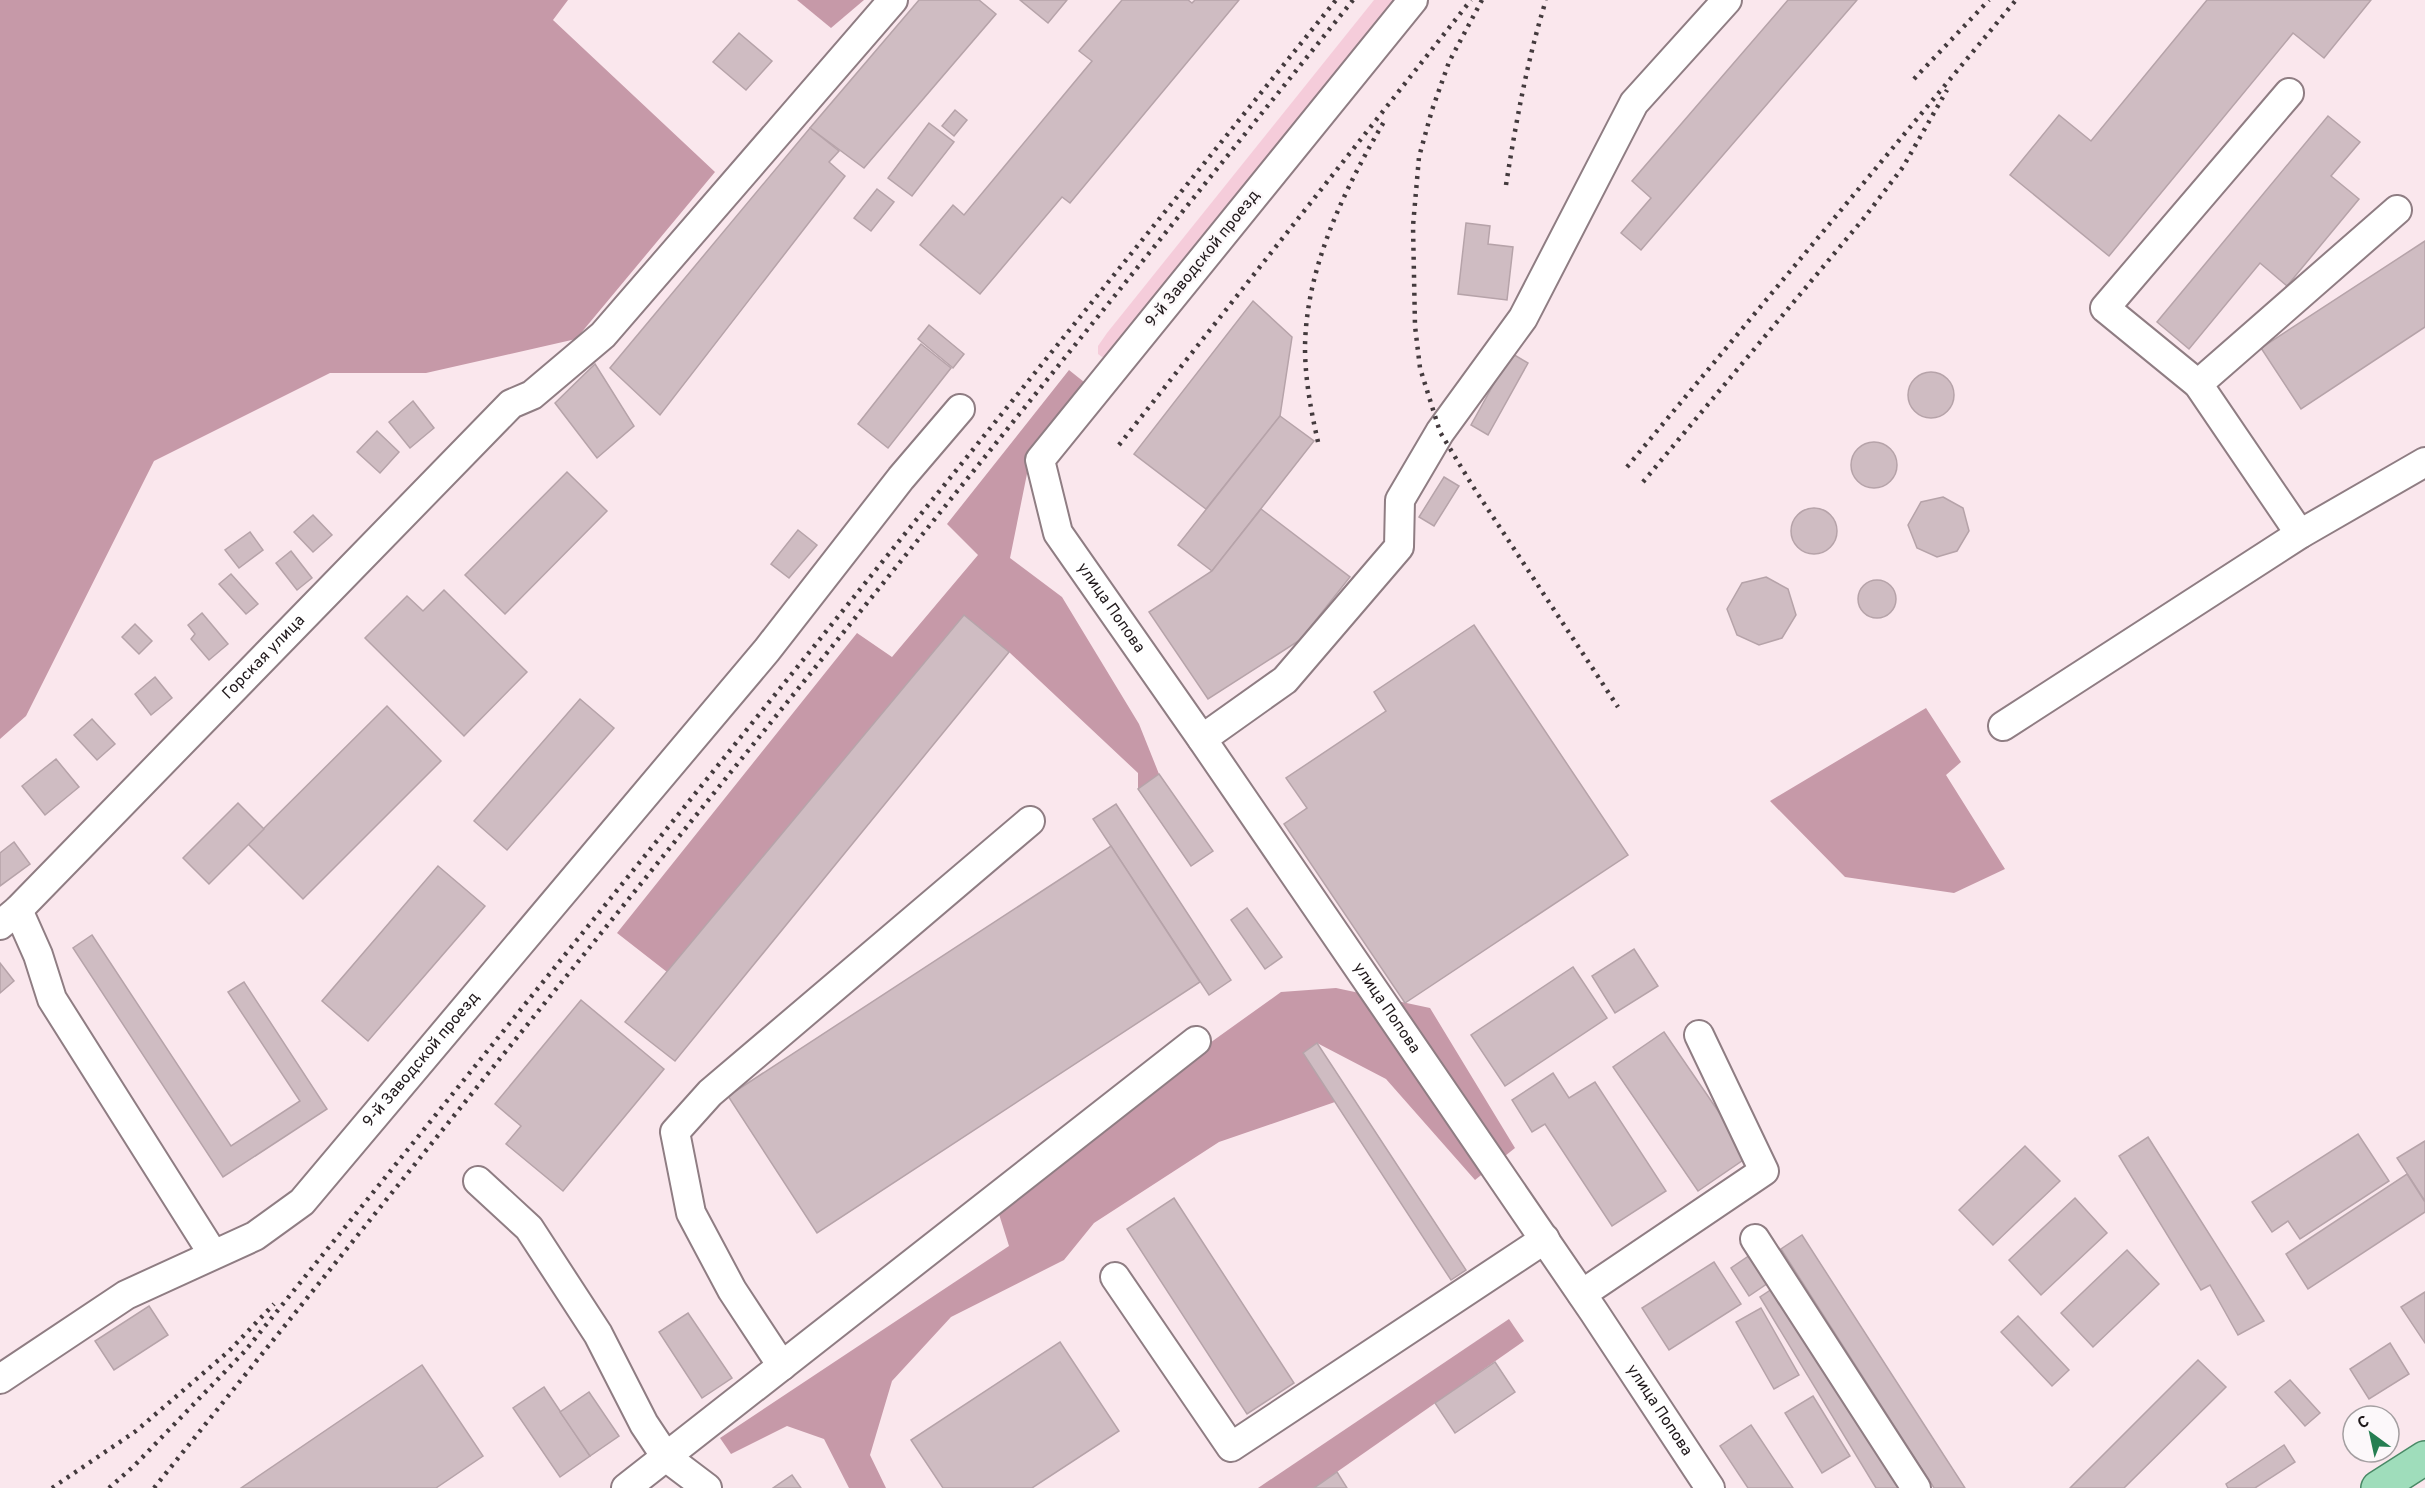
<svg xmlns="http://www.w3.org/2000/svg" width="2425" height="1488" font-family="Overpass,sans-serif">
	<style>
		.green { fill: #f5ccda }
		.forest { fill: #c699a8 }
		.building { fill: #cfbcc2; stroke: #b6a3a9; stroke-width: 1.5 }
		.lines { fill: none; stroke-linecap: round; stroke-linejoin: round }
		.minor-casing { stroke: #8f7d83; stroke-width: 32 }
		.major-casing { stroke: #498966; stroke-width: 36 }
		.minor { stroke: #fff; stroke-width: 28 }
		.major { stroke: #9fddbb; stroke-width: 33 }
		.rail { stroke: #433a3d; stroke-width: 4.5; stroke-dasharray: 3 6; stroke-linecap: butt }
		.labels { text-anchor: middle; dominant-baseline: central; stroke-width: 5; stroke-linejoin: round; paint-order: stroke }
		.street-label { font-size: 16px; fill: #20191b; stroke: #fcf8fa }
	</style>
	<rect width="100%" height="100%" fill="#fae7ed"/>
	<path class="green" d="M 1374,0 L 1397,0 L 1108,356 L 1102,357 L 1098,354 L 1098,346 L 1107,333 Z"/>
	<g class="forest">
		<path d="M 0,0 L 568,0 L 553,20 L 715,172 L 576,339 L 426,373 L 330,373 L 154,461 L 26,716 L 0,739 Z"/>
		<path d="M 797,0 L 864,0 L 831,28 Z"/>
		<path d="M 1069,370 L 1089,386 L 1031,454 L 1010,558 L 1062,597 L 1139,724 L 1159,774 L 1138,789 L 1138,773 L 1009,652 L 964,615 L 667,972 L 617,933 L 857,633 L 892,657 L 978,555 L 947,524 Z"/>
		<path d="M 1926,708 L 1961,762 L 1946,775 L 2005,869 L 1954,893 L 1845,877 L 1770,801 Z"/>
		<path d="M 1336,988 L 1430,1008 L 1515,1148 L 1475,1180 L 1386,1079 L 1317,1043 L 1303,1053 L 1335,1102 L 1219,1142 L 1094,1223 L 1064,1260 L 951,1317 L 892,1381 L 870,1455 L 886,1488 L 849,1488 L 824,1439 L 787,1426 L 731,1454 L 720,1438 L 1009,1246 L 998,1211 L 1214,1040 L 1281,992 Z"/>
		<path d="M 1509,1319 L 1524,1341 L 1314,1488 L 1258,1488 Z"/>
	</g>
	<g class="building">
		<path d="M 919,0 L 979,0 L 996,14 L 864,168 L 810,128 Z"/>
		<path d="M 1020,0 L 1067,0 L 1048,23 Z"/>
		<path d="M 1122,0 L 1188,0 L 1192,3 L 1195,0 L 1239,0 L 1070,203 L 1062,197 L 980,294 L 920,245 L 953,205 L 964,215 L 1092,61 L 1079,51 Z"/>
		<path d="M 1788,0 L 1857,0 L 1641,250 L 1621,233 L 1651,198 L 1632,181 Z"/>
		<path d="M 2207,0 L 2371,0 L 2324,58 L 2293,33 L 2109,256 L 2010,175 L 2059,115 L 2091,141 Z"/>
		<path d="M 739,33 L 772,61 L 746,90 L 713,62 Z"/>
		<path d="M 955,110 L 967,120 L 954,136 L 942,126 Z"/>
		<path d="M 2328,116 L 2360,142 L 2331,176 L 2359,199 L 2287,286 L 2260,263 L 2189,349 L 2157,322 Z"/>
		<path d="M 929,123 L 954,142 L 912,196 L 888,178 Z"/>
		<path d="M 810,128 L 839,151 L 829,162 L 845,176 L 660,415 L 610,368 Z"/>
		<path d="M 877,189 L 894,202 L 871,231 L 854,218 Z"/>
		<path d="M 1466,223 L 1490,226 L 1488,244 L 1513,247 L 1507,300 L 1458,294 Z"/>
		<path d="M 2425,241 L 2425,327 L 2301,409 L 2261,348 Z"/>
		<path d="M 1253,301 L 1292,337 L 1280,416 L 1206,509 L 1134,454 Z"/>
		<path d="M 929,325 L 964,354 L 953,368 L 918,339 Z"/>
		<path d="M 921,344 L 951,368 L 888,448 L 858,424 Z"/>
		<path d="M 1511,353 L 1528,363 L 1488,435 L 1471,425 Z"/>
		<path d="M 595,364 L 634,426 L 597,458 L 555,403 Z"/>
		<circle cx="1931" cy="395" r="23"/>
		<path d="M 413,401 L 434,428 L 410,448 L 389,422 Z"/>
		<path d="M 1280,416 L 1314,441 L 1212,571 L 1178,545 Z"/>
		<path d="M 377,431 L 399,452 L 380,473 L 357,452 Z"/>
		<circle cx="1874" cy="465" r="23"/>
		<path d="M 567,472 L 607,511 L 505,614 L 465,575 Z"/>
		<path d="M 1444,477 L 1459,486 L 1434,526 L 1419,517 Z"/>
		<path d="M 1943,497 L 1963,508 L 1969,531 L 1957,551 L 1937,557 L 1917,548 L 1908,525 L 1921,502 Z"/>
		<circle cx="1814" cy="531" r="23"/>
		<path d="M 1261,509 L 1350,577 L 1300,640 L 1208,699 L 1149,612 L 1212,571 Z"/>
		<path d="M 313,515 L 332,535 L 313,552 L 294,532 Z"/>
		<path d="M 798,530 L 817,545 L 789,578 L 771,564 Z"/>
		<path d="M 250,532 L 263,550 L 239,568 L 225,550 Z"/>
		<path d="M 291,551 L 312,578 L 297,590 L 276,563 Z"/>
		<path d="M 231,574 L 258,604 L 246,614 L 219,584 Z"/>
		<path d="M 1766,577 L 1788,589 L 1796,615 L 1782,638 L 1759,645 L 1737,635 L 1727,609 L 1742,583 Z"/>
		<circle cx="1877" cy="599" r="19"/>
		<path d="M 444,590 L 527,672 L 464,736 L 365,638 L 407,596 L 423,611 Z"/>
		<path d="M 202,613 L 228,644 L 209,660 L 191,639 L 195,634 L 188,625 Z"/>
		<path d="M 964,615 L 1009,652 L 675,1061 L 625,1022 Z"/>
		<path d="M 135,624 L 152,641 L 139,654 L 122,637 Z"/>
		<path d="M 1474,625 L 1628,855 L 1405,1003 L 1284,824 L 1307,808 L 1286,778 L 1386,711 L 1374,692 Z"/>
		<path d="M 155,677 L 172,698 L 151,715 L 135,694 Z"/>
		<path d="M 580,699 L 614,728 L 507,850 L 474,821 Z"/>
		<path d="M 387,706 L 441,761 L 303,899 L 248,844 Z"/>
		<path d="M 92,719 L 115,744 L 97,760 L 74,735 Z"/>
		<path d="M 56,759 L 79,787 L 45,815 L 22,786 Z"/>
		<path d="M 1159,774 L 1213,851 L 1191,866 L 1138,789 Z"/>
		<path d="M 238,803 L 264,829 L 209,884 L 183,858 Z"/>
		<path d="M 1116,804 L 1231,980 L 1209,995 L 1093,819 Z"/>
		<path d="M 14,842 L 30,864 L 0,886 L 0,853 Z"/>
		<path d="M 1111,846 L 1200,982 L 817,1233 L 728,1096 Z"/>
		<path d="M 438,866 L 485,906 L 368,1041 L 322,1001 Z"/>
		<path d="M 1247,908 L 1282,957 L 1265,969 L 1231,920 Z"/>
		<path d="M 92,935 L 231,1146 L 300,1101 L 228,992 L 244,982 L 327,1109 L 223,1177 L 73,948 Z"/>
		<path d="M 1634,949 L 1658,986 L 1615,1013 L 1592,976 Z"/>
		<path d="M 0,963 L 14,981 L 0,993 Z"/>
		<path d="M 1573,967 L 1607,1018 L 1505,1086 L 1471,1035 Z"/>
		<path d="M 581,1000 L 664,1069 L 563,1191 L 506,1144 L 521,1126 L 495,1104 Z"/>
		<path d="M 1664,1032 L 1749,1156 L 1698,1191 L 1613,1067 Z"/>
		<path d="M 1317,1043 L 1466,1270 L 1451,1280 L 1303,1053 Z"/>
		<path d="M 1553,1073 L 1569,1098 L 1595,1082 L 1666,1191 L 1612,1226 L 1545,1124 L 1532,1132 L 1512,1100 Z"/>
		<path d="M 2358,1134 L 2389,1181 L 2300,1239 L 2288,1221 L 2272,1232 L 2252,1202 Z"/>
		<path d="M 2148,1137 L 2264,1321 L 2238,1335 L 2210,1285 L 2201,1290 L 2119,1156 Z"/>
		<path d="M 2425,1141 L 2425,1201 L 2397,1158 Z"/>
		<path d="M 2025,1146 L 2060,1181 L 1993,1245 L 1959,1210 Z"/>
		<path d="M 2407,1174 L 2425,1202 L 2425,1212 L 2308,1289 L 2286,1254 Z"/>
		<path d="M 1174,1198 L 1294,1383 L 1247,1414 L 1127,1229 Z"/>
		<path d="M 2075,1198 L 2107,1233 L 2041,1295 L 2009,1260 Z"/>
		<path d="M 1802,1235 L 1923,1423 L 1965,1488 L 1934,1488 L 1781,1249 Z"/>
		<path d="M 2127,1250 L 2159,1284 L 2093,1347 L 2061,1313 Z"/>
		<path d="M 1753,1253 L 1771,1281 L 1749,1296 L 1731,1268 Z"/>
		<path d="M 1714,1262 L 1741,1304 L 1669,1350 L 1642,1308 Z"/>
		<path d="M 1775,1287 L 1901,1488 L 1876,1488 L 1760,1297 Z"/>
		<path d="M 2425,1292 L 2425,1343 L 2401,1307 Z"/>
		<path d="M 149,1306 L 168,1335 L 114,1370 L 95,1341 Z"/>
		<path d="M 1761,1308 L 1799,1375 L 1774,1389 L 1736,1322 Z"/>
		<path d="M 688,1313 L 732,1378 L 702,1398 L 659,1332 Z"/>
		<path d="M 2018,1316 L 2069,1370 L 2052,1386 L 2001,1332 Z"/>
		<path d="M 1060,1342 L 1119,1431 L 1032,1488 L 943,1488 L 911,1440 Z"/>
		<path d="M 2390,1343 L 2409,1374 L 2369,1399 L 2350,1369 Z"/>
		<path d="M 2198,1360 L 2226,1387 L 2124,1488 L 2070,1488 Z"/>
		<path d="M 1495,1362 L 1515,1392 L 1455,1433 L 1435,1403 Z"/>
		<path d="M 422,1365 L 483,1456 L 436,1488 L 241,1488 Z"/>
		<path d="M 2290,1380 L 2320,1413 L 2305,1426 L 2275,1392 Z"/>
		<path d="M 544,1387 L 590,1456 L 560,1477 L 513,1408 Z"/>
		<path d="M 589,1392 L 619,1436 L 590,1456 L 560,1412 Z"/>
		<path d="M 1813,1396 L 1850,1456 L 1822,1473 L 1785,1413 Z"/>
		<path d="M 1751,1425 L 1793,1488 L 1748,1488 L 1720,1446 Z"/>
		<path d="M 2284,1445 L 2295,1462 L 2255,1488 L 2228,1488 L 2226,1484 Z"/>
		<path d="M 1337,1472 L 1347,1488 L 1314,1488 Z"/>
		<path d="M 792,1475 L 801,1488 L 773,1488 Z"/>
	</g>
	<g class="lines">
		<g class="minor-casing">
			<g id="minor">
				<path id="s1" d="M 1413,0 L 1040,460 L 1058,533 L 1202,739 L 1594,1312 L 1710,1488"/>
				<path d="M 2289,93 L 2105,308 L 2198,384 L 2300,534"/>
				<path d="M 2198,384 L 2397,210"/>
				<path d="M 2003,726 L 2300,534 L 2425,462"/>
				<path d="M 1202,739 L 1285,680 L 1399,547 L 1400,500 L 1440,432 L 1523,318 L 1634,103 L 1727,0"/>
				<path d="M 18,910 L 38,955 L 52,999 L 213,1254"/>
				<path id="s2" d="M 0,925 L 18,910 L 511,404 L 532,395 L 603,335 L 893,0"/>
				<path d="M 478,1181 L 529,1228 L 598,1334 L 644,1424 L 666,1457 L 707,1488"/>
				<path d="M 1755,1239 L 1916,1488"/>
				<path d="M 1115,1277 L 1231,1447 L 1545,1239"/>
				<path d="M 1582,1294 L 1764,1171 L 1699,1035"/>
				<path d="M 782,1366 L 732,1290 L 691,1213 L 675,1132 L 710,1093 L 1030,821"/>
				<path id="s3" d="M 0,1379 L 126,1295 L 255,1236 L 302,1202 L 767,650 L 901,478 L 960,409"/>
				<path d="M 626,1488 L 1196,1041"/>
			</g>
		</g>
		<g class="major-casing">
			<path id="major" d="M 2378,1488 L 2425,1458"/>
		</g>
		<use href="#minor" class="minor"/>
		<use href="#major" class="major"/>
		<g class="rail">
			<path d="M 1482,0 L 1449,62 L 1432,110 L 1419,157 L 1413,226 L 1415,326 L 1420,368 L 1440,432 L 1472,485 L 1618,707"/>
			<path d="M 1914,79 L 1989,0"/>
			<path d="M 1506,185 C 1516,122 1527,61 1546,0"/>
			<path d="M 1318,442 C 1311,411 1305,379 1305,347 C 1306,267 1345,188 1385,120"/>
			<path d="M 1119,445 L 1471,0"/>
			<path d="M 1627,467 L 2016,0"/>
			<path d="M 1643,482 L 1864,218 L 1903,167 L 1947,90"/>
			<path d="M 52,1488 L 136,1431 L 229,1351 L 274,1304"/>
			<path d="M 109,1488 L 134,1466 L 245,1351 L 1336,0"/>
			<path d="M 154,1488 L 1353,0"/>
		</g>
	</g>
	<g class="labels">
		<g class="street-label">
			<text transform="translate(1203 259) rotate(-51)">9-й Заводской проезд</text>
			<text stroke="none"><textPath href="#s1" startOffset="759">улица Попова</textPath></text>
			<text stroke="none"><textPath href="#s2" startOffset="376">Горская улица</textPath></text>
			<text stroke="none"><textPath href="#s1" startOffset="1245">улица Попова</textPath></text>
			<text stroke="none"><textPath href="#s3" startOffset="537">9-й Заводской проезд</textPath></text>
			<text stroke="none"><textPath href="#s1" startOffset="1731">улица Попова</textPath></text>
		</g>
	</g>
	<g transform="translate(2371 1434) rotate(327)"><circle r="28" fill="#fcf8fa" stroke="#a49fa1" stroke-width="1.5"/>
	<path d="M0-4.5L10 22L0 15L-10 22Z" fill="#267e52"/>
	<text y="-9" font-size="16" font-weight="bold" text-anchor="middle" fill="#20191b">С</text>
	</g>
</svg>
